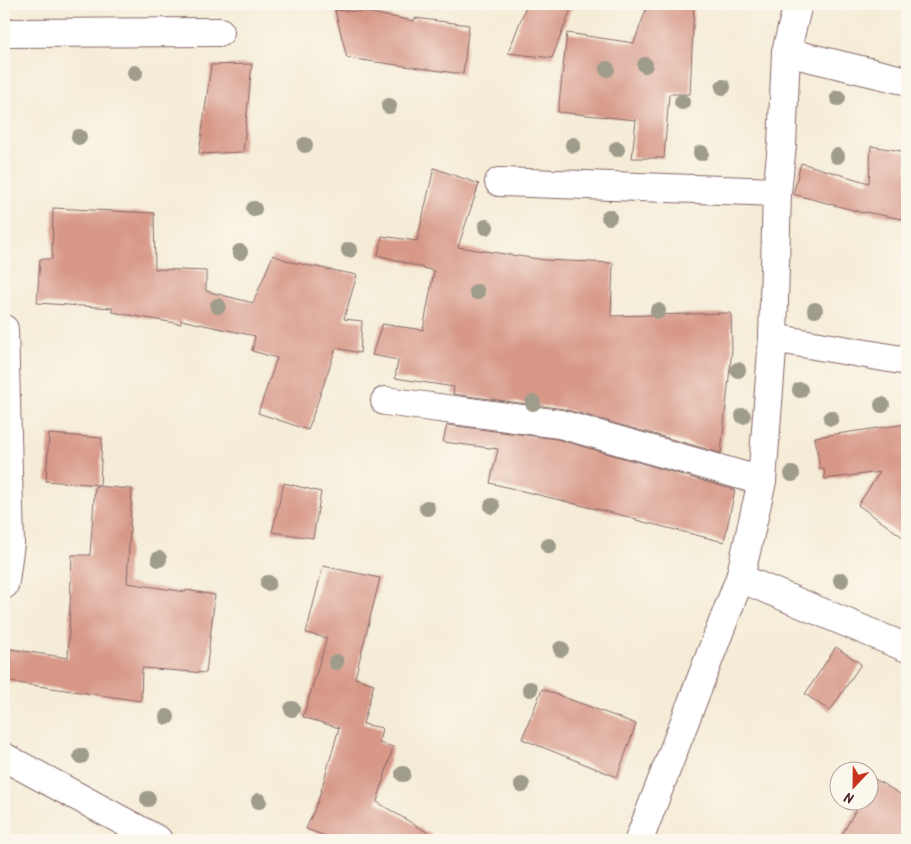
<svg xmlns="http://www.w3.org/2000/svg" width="911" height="844" font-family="Kalam,sans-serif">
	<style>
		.building { fill: #d79888 }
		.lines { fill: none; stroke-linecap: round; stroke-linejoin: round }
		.street-casing { stroke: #866767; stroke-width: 30 }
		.street { stroke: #fff; stroke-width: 28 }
		.tree { fill: #9f9c8c }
	</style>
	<rect width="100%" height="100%" fill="#fbf7ec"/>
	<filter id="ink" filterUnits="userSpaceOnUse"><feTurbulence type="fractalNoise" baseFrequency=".02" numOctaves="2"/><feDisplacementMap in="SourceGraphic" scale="10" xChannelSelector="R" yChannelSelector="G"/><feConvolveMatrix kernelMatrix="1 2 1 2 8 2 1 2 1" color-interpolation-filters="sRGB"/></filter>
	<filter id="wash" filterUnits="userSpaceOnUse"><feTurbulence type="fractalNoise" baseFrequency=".0096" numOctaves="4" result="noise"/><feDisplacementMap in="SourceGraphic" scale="20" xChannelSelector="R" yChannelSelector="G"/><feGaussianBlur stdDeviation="1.12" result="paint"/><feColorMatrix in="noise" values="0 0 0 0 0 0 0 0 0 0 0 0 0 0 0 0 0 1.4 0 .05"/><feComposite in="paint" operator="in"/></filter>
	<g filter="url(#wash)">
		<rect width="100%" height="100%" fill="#f5ecd7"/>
		<g id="blocks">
			<g class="building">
				<path d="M 527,4 L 573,4 L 552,58 L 508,53 Z"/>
				<path d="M 648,4 L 694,4 L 690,94 L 669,94 L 664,158 L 632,158 L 636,120 L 558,112 L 567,33 L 634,43 Z"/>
				<path d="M 335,10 L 359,12 L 359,11 L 414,21 L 415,18 L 469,25 L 463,74 L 347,58 Z"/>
				<path d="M 252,64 L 243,152 L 199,154 L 211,65 Z"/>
				<path d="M 871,146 L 907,152 L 907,220 L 865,212 L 864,213 L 793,194 L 801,163 L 869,183 Z"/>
				<path d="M 434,168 L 479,184 L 458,247 L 545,260 L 613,263 L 611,316 L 731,313 L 732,349 L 721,453 L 564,409 L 453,394 L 454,387 L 395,378 L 398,360 L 372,355 L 382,324 L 423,330 L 434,271 L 378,255 L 382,236 L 417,241 Z"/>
				<path d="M 53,208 L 154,213 L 155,269 L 206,271 L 206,291 L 253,303 L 273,255 L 291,262 L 357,275 L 344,319 L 362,321 L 360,353 L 336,348 L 308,430 L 258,413 L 277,358 L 252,351 L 255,336 L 181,320 L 181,324 L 112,312 L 113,308 L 37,303 L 40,259 L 52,259 Z"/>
				<path d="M 907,424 L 907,540 L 858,505 L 880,472 L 825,479 L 824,469 L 820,469 L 815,437 Z"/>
				<path d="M 447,425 L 557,439 L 735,490 L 724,542 L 636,520 L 637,519 L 490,483 L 498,449 L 443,442 Z"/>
				<path d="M 49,434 L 102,438 L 100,485 L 46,481 Z"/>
				<path d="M 284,483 L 321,492 L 313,538 L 272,532 Z"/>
				<path d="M 95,486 L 132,489 L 127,583 L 186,592 L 186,590 L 215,595 L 206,673 L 142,668 L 141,701 L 4,681 L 4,648 L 68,658 L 72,555 L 90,555 Z"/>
				<path d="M 323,566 L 380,578 L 355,678 L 374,684 L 363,724 L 382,728 L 379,743 L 393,747 L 377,802 L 440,840 L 337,840 L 306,829 L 318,801 L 339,728 L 303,717 L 327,638 L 306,633 Z"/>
				<path d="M 836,647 L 861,664 L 830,711 L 805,694 Z"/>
				<path d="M 542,689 L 636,724 L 617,777 L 522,739 Z"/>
				<path d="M 873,778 L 907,798 L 907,840 L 839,840 L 860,802 L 868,802 L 868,786 Z"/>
			</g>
		</g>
	</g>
	<g filter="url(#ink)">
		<use href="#blocks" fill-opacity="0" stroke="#866767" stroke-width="1"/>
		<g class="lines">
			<g class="street-casing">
				<g id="street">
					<path d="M 4,33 L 220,32"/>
					<path d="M 786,52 L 907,81"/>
					<path d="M 499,182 L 777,192"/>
					<path d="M 4,329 L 10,543 L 5,581 L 4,585"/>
					<path d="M 773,338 L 907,361"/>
					<path d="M 385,401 L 560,424 L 762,481"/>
					<path d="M 740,578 L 907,648"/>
					<path d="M 4,757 L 158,840"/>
					<path d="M 639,840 L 740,578 L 762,481 L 773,338 L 777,192 L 782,145 L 786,52 L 798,4"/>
				</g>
			</g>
			<use href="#street" class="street"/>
		</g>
		<g class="tree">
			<circle cx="645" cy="65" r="8"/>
			<circle cx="607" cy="69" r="8"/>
			<circle cx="135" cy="73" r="8"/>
			<circle cx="723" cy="87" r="8"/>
			<circle cx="838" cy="98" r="8"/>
			<circle cx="682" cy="102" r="8"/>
			<circle cx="389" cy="106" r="8"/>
			<circle cx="79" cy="137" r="8"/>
			<circle cx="305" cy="145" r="8"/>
			<circle cx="573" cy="145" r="8"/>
			<circle cx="617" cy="149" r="8"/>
			<circle cx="701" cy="153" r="8"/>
			<circle cx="837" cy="156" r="8"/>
			<circle cx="254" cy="209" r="8"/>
			<circle cx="609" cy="217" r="8"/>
			<circle cx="486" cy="227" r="8"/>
			<circle cx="349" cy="250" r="8"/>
			<circle cx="240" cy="252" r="8"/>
			<circle cx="477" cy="292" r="8"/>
			<circle cx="218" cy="306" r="8"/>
			<circle cx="815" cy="310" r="8"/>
			<circle cx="658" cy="311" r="8"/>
			<circle cx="738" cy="370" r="8"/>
			<circle cx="800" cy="390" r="8"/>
			<circle cx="533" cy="403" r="8"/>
			<circle cx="882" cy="405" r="8"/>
			<circle cx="743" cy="416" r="8"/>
			<circle cx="831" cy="418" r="8"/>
			<circle cx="792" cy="474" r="8"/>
			<circle cx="492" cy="506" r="8"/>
			<circle cx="427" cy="508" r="8"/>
			<circle cx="549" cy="546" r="8"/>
			<circle cx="159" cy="559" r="8"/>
			<circle cx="841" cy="580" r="8"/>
			<circle cx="268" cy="583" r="8"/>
			<circle cx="561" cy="649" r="8"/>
			<circle cx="336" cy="662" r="8"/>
			<circle cx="530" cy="689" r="8"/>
			<circle cx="292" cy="709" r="8"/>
			<circle cx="167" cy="717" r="8"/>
			<circle cx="81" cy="756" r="8"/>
			<circle cx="403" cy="774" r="8"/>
			<circle cx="522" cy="785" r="8"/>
			<circle cx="148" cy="799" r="8"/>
			<circle cx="259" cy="801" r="8"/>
		</g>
	</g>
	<rect width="911" height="844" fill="none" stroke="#fbf7ec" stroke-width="20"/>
	<g transform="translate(854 786) rotate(202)"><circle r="24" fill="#fbf7ec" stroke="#b4a19f"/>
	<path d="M0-4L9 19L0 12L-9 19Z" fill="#c8321e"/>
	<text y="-8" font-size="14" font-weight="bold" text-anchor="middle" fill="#4a1f2b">N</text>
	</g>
</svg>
